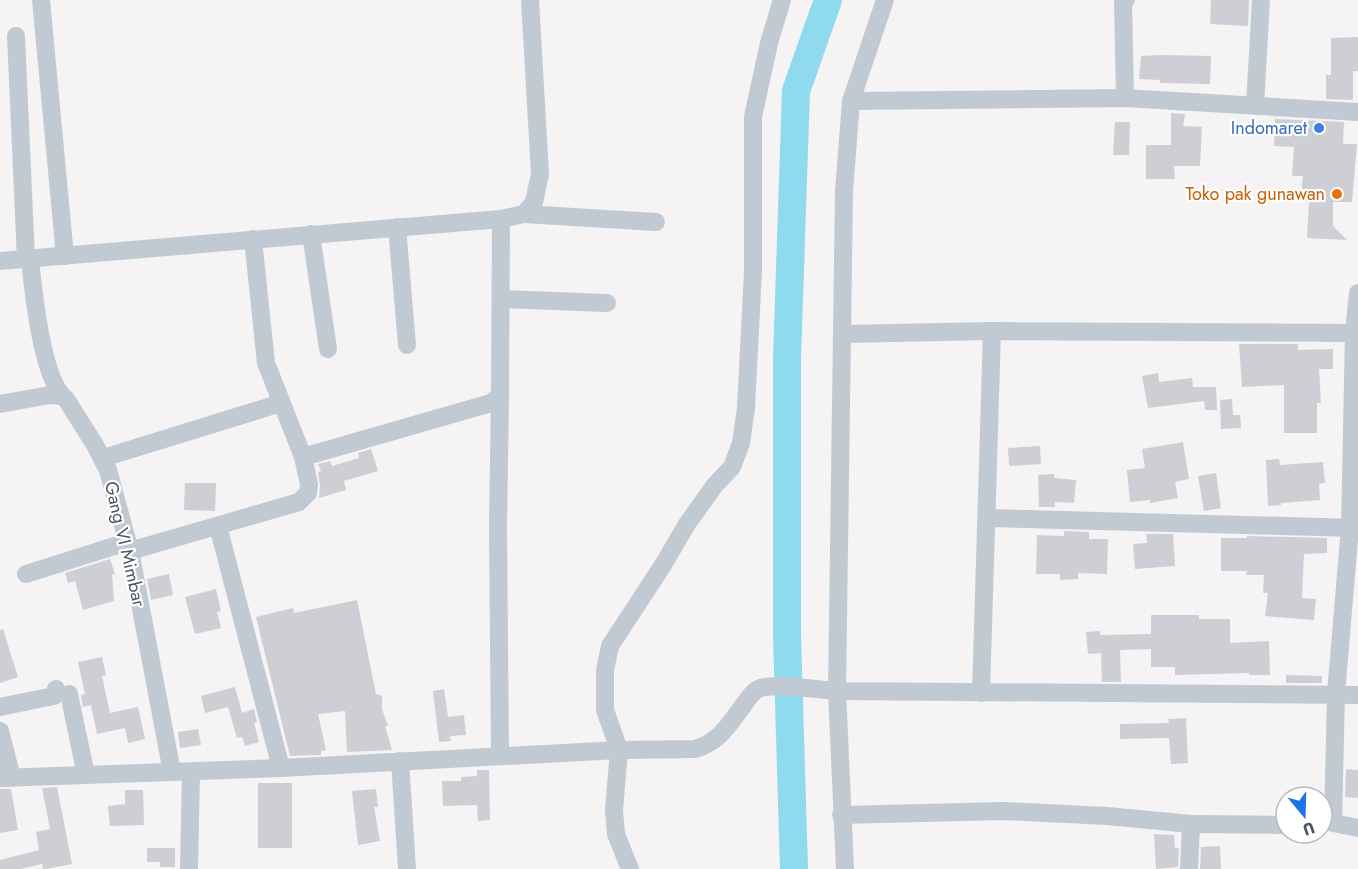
<svg xmlns="http://www.w3.org/2000/svg" width="1358" height="869" font-family="Jost,sans-serif">
	<style>
		.lines { fill: none; stroke-linecap: round; stroke-linejoin: round }
		.river { stroke: #90daee; stroke-width: 28 }
		.building { fill: #cdcfd5 }
		.minor { stroke: #c1cad2; stroke-width: 18 }
		.shop-dot { fill: #3f7fe0; stroke: #fff; stroke-width: 2 }
		.food-dot { fill: #e8710a; stroke: #fff; stroke-width: 2 }
		.labels { text-anchor: middle; dominant-baseline: central; stroke-width: 4.5; stroke-linejoin: round; paint-order: stroke }
		.shop-label { font-size: 18px; fill: #366cbe; stroke: #fff; text-anchor: end }
		.food-label { font-size: 18px; fill: #c56008; stroke: #fff; text-anchor: end }
		.street-label { font-size: 18px; fill: #4a5661; stroke: #fff }
	</style>
	<rect width="100%" height="100%" fill="#f5f3f3"/>
	<g class="lines">
		<path class="river" d="M 794,869 L 787,636 L 787,358 L 796,91 L 828,0"/>
	</g>
	<g class="building">
		<path d="M 1211,0 L 1249,0 L 1248,26 L 1210,24 Z"/>
		<path d="M 1358,37 L 1358,71 L 1353,71 L 1353,100 L 1326,99 L 1326,75 L 1331,75 L 1331,38 Z"/>
		<path d="M 1160,55 L 1211,56 L 1210,84 L 1160,83 L 1160,80 L 1139,79 L 1141,56 Z"/>
		<path d="M 1171,113 L 1185,114 L 1183,126 L 1202,127 L 1200,166 L 1174,166 L 1175,179 L 1146,179 L 1146,145 L 1171,145 Z"/>
		<path d="M 1275,119 L 1344,122 L 1343,144 L 1357,144 L 1352,202 L 1333,202 L 1333,226 L 1347,240 L 1307,238 L 1309,201 L 1300,201 L 1303,176 L 1292,176 L 1294,147 L 1274,146 Z"/>
		<path d="M 1115,122 L 1130,122 L 1129,155 L 1113,155 Z"/>
		<path d="M 1239,344 L 1298,344 L 1298,350 L 1333,349 L 1333,369 L 1319,369 L 1321,403 L 1317,403 L 1317,433 L 1284,433 L 1284,385 L 1242,387 Z"/>
		<path d="M 1158,373 L 1159,382 L 1192,378 L 1193,387 L 1216,387 L 1217,410 L 1205,410 L 1204,401 L 1148,408 L 1142,376 Z"/>
		<path d="M 1232,399 L 1233,415 L 1240,415 L 1241,428 L 1221,429 L 1220,400 Z"/>
		<path d="M 1183,442 L 1189,479 L 1175,482 L 1178,498 L 1150,503 L 1150,500 L 1130,502 L 1127,470 L 1145,468 L 1142,449 Z"/>
		<path d="M 1040,446 L 1041,464 L 1009,466 L 1008,448 Z"/>
		<path d="M 371,449 L 378,471 L 344,481 L 346,490 L 319,498 L 320,485 L 318,472 L 321,471 L 318,464 L 330,461 L 332,466 L 359,458 L 358,453 Z"/>
		<path d="M 1279,459 L 1280,465 L 1323,462 L 1325,483 L 1319,484 L 1320,500 L 1281,503 L 1281,505 L 1268,506 L 1266,460 Z"/>
		<path d="M 1216,473 L 1221,508 L 1204,511 L 1198,476 Z"/>
		<path d="M 1054,474 L 1054,478 L 1076,480 L 1074,503 L 1055,502 L 1055,507 L 1039,507 L 1038,475 Z"/>
		<path d="M 185,483 L 216,483 L 215,511 L 184,510 Z"/>
		<path d="M 1064,531 L 1089,532 L 1089,539 L 1108,539 L 1107,574 L 1078,573 L 1078,579 L 1060,580 L 1060,574 L 1036,574 L 1037,535 L 1064,536 Z"/>
		<path d="M 1146,534 L 1173,534 L 1175,566 L 1135,569 L 1133,544 L 1147,543 Z"/>
		<path d="M 1247,536 L 1327,538 L 1327,553 L 1304,554 L 1302,598 L 1316,599 L 1314,620 L 1265,616 L 1268,593 L 1263,593 L 1264,575 L 1246,575 L 1247,571 L 1221,571 L 1221,538 L 1247,538 Z"/>
		<path d="M 110,559 L 115,574 L 112,575 L 114,601 L 83,610 L 75,581 L 68,583 L 65,573 Z"/>
		<path d="M 169,574 L 173,595 L 151,600 L 147,579 Z"/>
		<path d="M 216,589 L 221,611 L 217,612 L 221,628 L 195,634 L 185,597 Z"/>
		<path d="M 357,600 L 376,694 L 382,696 L 382,709 L 388,726 L 385,726 L 392,750 L 347,752 L 345,711 L 318,714 L 326,750 L 321,751 L 321,755 L 290,756 L 256,617 L 293,608 L 294,613 Z"/>
		<path d="M 1151,615 L 1199,615 L 1199,619 L 1230,619 L 1230,643 L 1269,641 L 1270,675 L 1249,675 L 1249,673 L 1175,675 L 1175,667 L 1151,667 L 1151,649 L 1120,650 L 1121,682 L 1102,682 L 1101,653 L 1088,654 L 1086,632 L 1100,631 L 1100,635 L 1151,634 Z"/>
		<path d="M 3,629 L 18,677 L 0,683 L 0,630 Z"/>
		<path d="M 102,657 L 106,675 L 102,676 L 110,713 L 138,707 L 145,739 L 128,743 L 125,728 L 97,734 L 91,705 L 83,707 L 81,695 L 85,694 L 78,662 Z"/>
		<path d="M 1286,675 L 1322,676 L 1322,683 L 1286,683 Z"/>
		<path d="M 235,687 L 242,713 L 254,709 L 257,722 L 254,723 L 259,742 L 245,746 L 242,737 L 237,738 L 228,707 L 205,713 L 201,696 Z"/>
		<path d="M 444,689 L 448,717 L 464,715 L 466,735 L 450,736 L 451,741 L 439,742 L 433,691 Z"/>
		<path d="M 1186,718 L 1188,763 L 1171,764 L 1169,738 L 1120,739 L 1120,724 L 1169,723 L 1168,719 Z"/>
		<path d="M 198,729 L 201,745 L 180,748 L 178,732 Z"/>
		<path d="M 1346,769 L 1358,770 L 1358,798 L 1345,797 Z"/>
		<path d="M 477,770 L 489,770 L 490,820 L 478,821 L 477,805 L 443,806 L 442,781 L 461,781 L 461,777 L 477,776 Z"/>
		<rect x="258" y="783" width="34" height="65"/>
		<path d="M 57,787 L 72,864 L 46,869 L 43,869 L 42,864 L 21,869 L 0,869 L 0,860 L 39,850 L 36,832 L 50,829 L 42,788 Z"/>
		<path d="M 0,789 L 11,789 L 18,830 L 0,833 Z"/>
		<path d="M 376,789 L 378,807 L 374,807 L 380,841 L 358,845 L 352,791 Z"/>
		<path d="M 125,790 L 143,790 L 144,825 L 110,826 L 108,806 L 125,804 Z"/>
		<path d="M 1154,834 L 1174,835 L 1175,848 L 1179,848 L 1178,867 L 1156,869 Z"/>
		<path d="M 1220,846 L 1221,869 L 1200,869 L 1201,847 Z"/>
		<path d="M 147,848 L 175,848 L 175,867 L 160,867 L 160,862 L 147,862 Z"/>
	</g>
	<g class="lines">
		<g class="minor">
			<path d="M 41,0 L 65,256"/>
			<path d="M 885,0 L 851,101 L 844,191 L 837,691 L 1358,695"/>
			<path d="M 16,36 L 26,259"/>
			<path d="M 1125,98 L 1123,3 L 1126,0"/>
			<path d="M 851,101 L 1125,98 L 1358,112"/>
			<path d="M 1255,105 L 1261,0"/>
			<path d="M 524,214 L 656,222"/>
			<path d="M 397,227 L 407,345"/>
			<path d="M 311,234 L 328,349"/>
			<path d="M 253,239 L 266,363 L 303,457"/>
			<path d="M 30,259 C 33,289 42,381 66,399 L 95,445 L 108,470 L 130,551 L 172,772"/>
			<path d="M 0,261 L 501,219 L 524,214 L 534,202 L 540,174 L 530,0"/>
			<path d="M 1358,293 L 1354,332 L 1350,527 L 1336,694 L 1333,823 L 1358,828"/>
			<path d="M 501,299 L 607,303"/>
			<path d="M 843,334 L 992,331 L 1358,333"/>
			<path d="M 0,404 L 50,395 L 62,396"/>
			<path d="M 103,458 L 281,403"/>
			<path d="M 987,518 L 1358,528"/>
			<path d="M 218,526 L 281,768"/>
			<path d="M 130,551 L 299,502 L 308,493 L 309,484 L 303,457 L 491,403 L 500,395 L 501,219"/>
			<path d="M 26,574 L 127,542"/>
			<path d="M 981,693 L 992,331"/>
			<path d="M 69,694 L 86,775"/>
			<path d="M 0,707 L 54,696 L 56,689"/>
			<path d="M 0,731 L 12,778"/>
			<path d="M 500,756 L 498,527 L 500,395"/>
			<path d="M 400,761 L 407,869"/>
			<path d="M 0,778 L 281,768 L 619,750 L 695,749 C 720,742 730,723 745,703 C 749,698 752,692 758,689 C 770,682 820,690 837,691 L 845,869"/>
			<path d="M 841,815 L 1004,811 L 1107,816 L 1191,824 L 1189,869"/>
			<path d="M 1191,824 L 1286,825"/>
			<path d="M 189,869 L 191,772"/>
			<path d="M 630,869 L 616,834 L 614,810 L 619,750 L 605,710 L 605,670 L 610,646 L 663,565 L 687,524 L 715,485 L 732,467 L 741,443 L 746,408 L 753,271 L 753,117 L 769,43 L 782,0"/>
		</g>
	</g>
	<circle class="shop-dot" cx="1319" cy="128" r="6"/>
	<circle class="food-dot" cx="1337" cy="194" r="6"/>
	<g class="labels">
		<g class="shop-label">
			<text x="1307" y="128">Indomaret</text>
		</g>
		<g class="food-label">
			<text x="1325" y="194">Toko pak gunawan</text>
		</g>
		<g class="street-label">
			<text transform="translate(125 544) rotate(77)">Gang VI Mimbar</text>
		</g>
	</g>
	<g transform="translate(1304 815) rotate(161)"><circle r="28" fill="#ffffff" stroke="#b7bbc0" stroke-width="1.5"/>
	<path d="M0-4.5L10 22L0 15L-10 22Z" fill="#1a73e8"/>
	<text y="-9" font-size="16" font-weight="bold" text-anchor="middle" fill="#4a5661">U</text>
	</g>
</svg>
